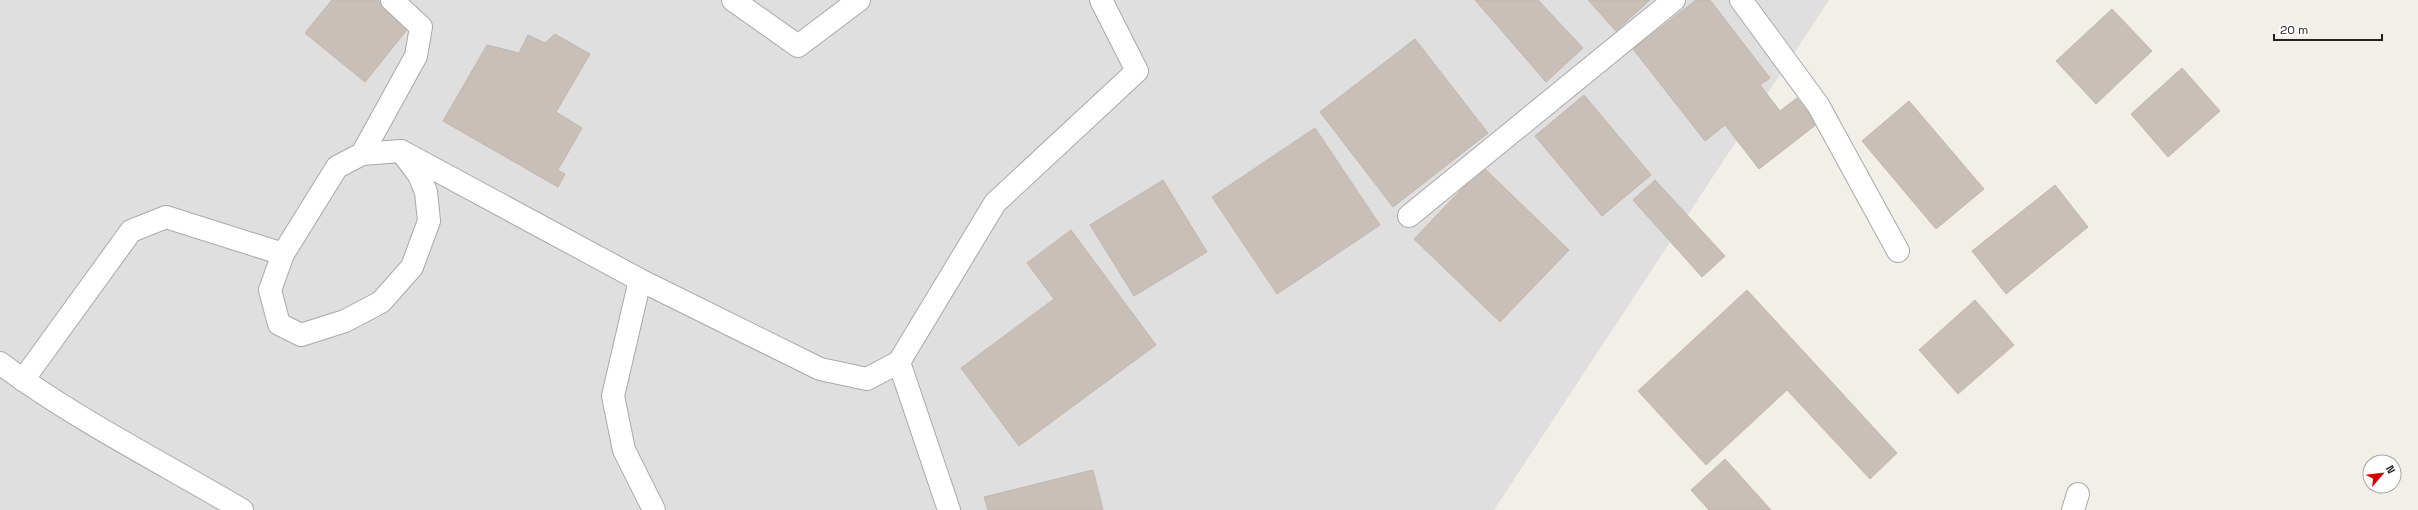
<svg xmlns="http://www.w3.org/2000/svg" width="2418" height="510" font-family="'Space Grotesk',sans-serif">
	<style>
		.residential { fill: #e0dfdf }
		.building { fill: #c7bfb8; stroke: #c4b6ab }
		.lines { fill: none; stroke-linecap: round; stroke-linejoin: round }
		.minor-casing { stroke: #a9a9a9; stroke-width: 24 }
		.minor { stroke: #fff; stroke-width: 22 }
	</style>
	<rect width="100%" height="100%" fill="#f2efe9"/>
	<path class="residential" d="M 0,0 L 1829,0 L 1494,510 L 0,510 Z"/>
	<g class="building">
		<path d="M 332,0 L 378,0 L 410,26 L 365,82 L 305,33 Z"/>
		<path d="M 1475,0 L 1538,0 L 1583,48 L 1546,82 Z"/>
		<path d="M 1588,0 L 1650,0 L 1616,31 Z"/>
		<path d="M 1696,0 L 1710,0 L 1770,78 L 1760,85 L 1780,111 L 1797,98 L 1817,124 L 1759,169 L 1725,125 L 1705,141 L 1633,49 Z"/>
		<path d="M 2112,9 L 2152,51 L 2096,104 L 2056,61 Z"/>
		<path d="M 555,34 L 590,54 L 556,112 L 582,128 L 558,170 L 565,174 L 558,187 L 443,121 L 487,45 L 519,53 L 528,35 L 545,43 Z"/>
		<path d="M 1415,39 L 1488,133 L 1393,207 L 1320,112 Z"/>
		<path d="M 2182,68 L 2220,111 L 2168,157 L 2131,114 Z"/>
		<path d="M 1584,95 L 1651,175 L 1602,216 L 1535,136 Z"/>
		<path d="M 1909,101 L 1984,189 L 1936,229 L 1862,141 Z"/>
		<path d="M 1315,128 L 1380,225 L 1277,294 L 1212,197 Z"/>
		<path d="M 1483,167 L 1569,250 L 1500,322 L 1414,239 Z"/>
		<path d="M 1163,180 L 1207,252 L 1134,296 L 1090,225 Z"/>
		<path d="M 1655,180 L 1725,256 L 1702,277 L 1633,200 Z"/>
		<path d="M 2055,185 L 2088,227 L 2006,294 L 1972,251 Z"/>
		<path d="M 1071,230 L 1156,345 L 1019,446 L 961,368 L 1054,299 L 1027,263 Z"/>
		<path d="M 1747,290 L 1897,453 L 1870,479 L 1787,390 L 1706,465 L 1638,391 Z"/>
		<path d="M 1975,300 L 2014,345 L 1958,394 L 1919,350 Z"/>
		<path d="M 1725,459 L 1771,510 L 1709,510 L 1691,490 Z"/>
		<path d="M 1093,470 L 1103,510 L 988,510 L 984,497 Z"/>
	</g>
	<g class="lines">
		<g class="minor-casing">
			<g id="minor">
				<path d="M 733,0 L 798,46 L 859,0"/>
				<path d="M 1741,0 L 1818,105 L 1898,251"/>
				<path d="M 401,151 L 419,175 L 426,192 L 429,221 L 412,267 L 381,302 L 345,321 L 301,335 L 279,324 L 270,290 L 283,254 L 337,167 L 362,154 L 401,151 L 640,280 L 820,369 L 867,379 L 899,362 L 949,510"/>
				<path d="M 362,154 L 416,56 L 421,27 L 392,0"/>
				<path d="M 1409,216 L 1674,0"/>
				<path d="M 640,280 L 613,396 L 624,450 L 654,510"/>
				<path d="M 899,362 L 995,203 L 1137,71 L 1101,0"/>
				<path d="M 0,363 C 73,418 163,463 242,510"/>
				<path d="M 23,380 L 131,231 L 166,217 L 283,254"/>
				<path d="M 2073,510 L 2078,494"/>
			</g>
		</g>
		<use href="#minor" class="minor"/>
	</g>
	<g transform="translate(2382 474) rotate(62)"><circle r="19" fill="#ffffff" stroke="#a7a7a7"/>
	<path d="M0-3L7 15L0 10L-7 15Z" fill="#d40000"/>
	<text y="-6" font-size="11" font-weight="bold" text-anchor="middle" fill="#222222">N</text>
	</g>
	<path d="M2274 34v6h108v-6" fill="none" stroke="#222222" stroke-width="2"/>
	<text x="2280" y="34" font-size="12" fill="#222222" stroke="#ffffff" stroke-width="3" paint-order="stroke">20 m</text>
</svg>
